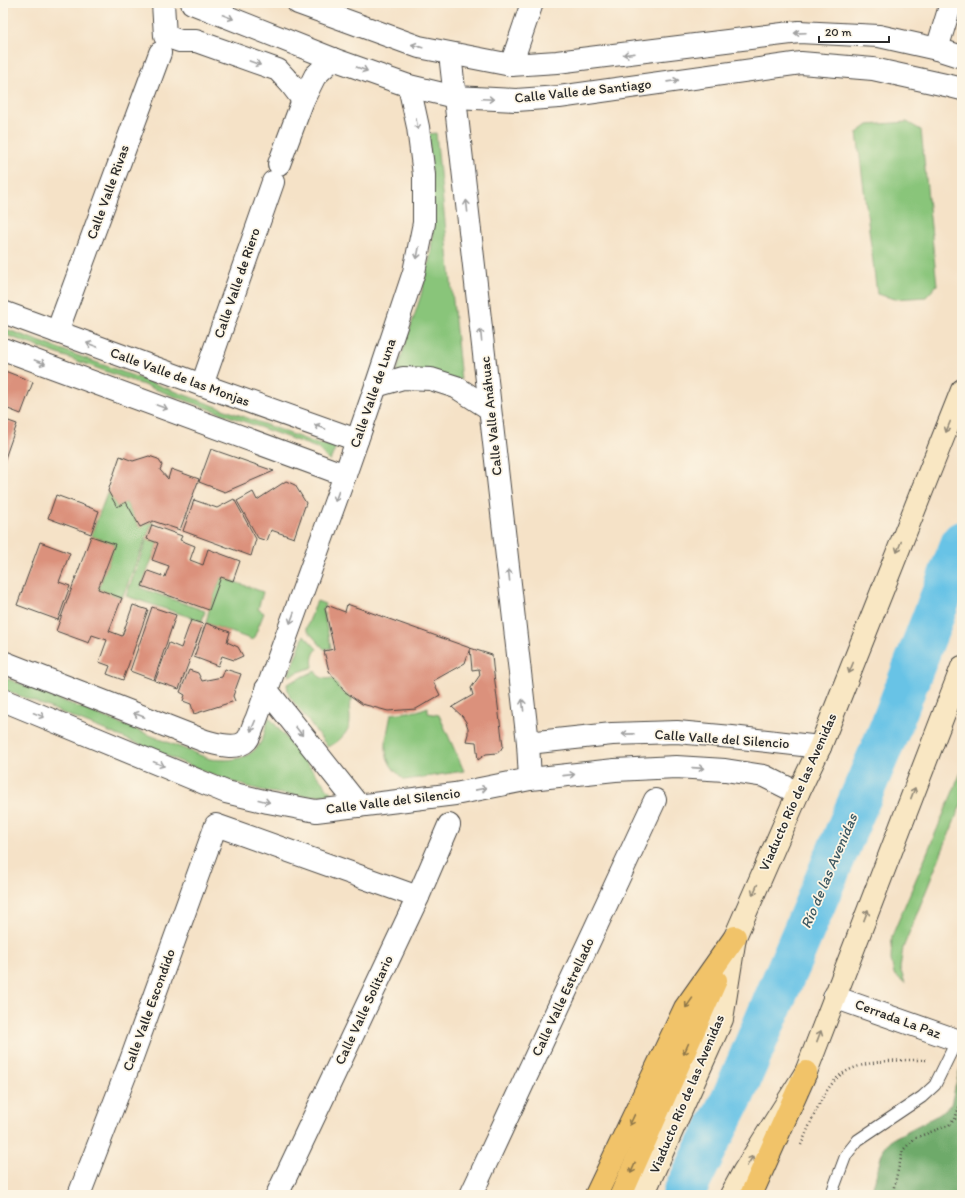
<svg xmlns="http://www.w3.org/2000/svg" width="965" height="1198" font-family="Itim,sans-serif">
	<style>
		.green { fill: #89c57a; stroke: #5a7852 }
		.forest { fill: #6eaa6a; stroke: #4c6a4a }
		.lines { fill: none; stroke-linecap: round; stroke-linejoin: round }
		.river { stroke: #68c3e6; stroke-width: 42 }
		.building { fill: #db917b }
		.lane-casing { stroke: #494642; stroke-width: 13 }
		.street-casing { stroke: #494642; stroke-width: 24 }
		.secondary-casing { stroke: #494642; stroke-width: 24 }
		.primary-casing { stroke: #494642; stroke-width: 24 }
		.path { stroke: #494642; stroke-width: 2.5; stroke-dasharray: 1 3; stroke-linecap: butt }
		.lane { stroke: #fff; stroke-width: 11 }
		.street { stroke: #fff; stroke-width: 22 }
		.secondary { stroke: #f9e7c3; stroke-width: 22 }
		.primary { stroke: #f1c369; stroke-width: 22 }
		.oneway { stroke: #a0a0a0 }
		.oneway2 { stroke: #928977 }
		.oneway3 { stroke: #8e774a }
		.labels { text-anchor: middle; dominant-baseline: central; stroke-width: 3.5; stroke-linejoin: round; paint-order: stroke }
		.street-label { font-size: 14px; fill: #2b2b2b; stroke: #fcf5e5 }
		.water-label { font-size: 15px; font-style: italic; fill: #3d5963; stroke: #fcf5e5 }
	</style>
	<rect width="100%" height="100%" fill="#fcf5e5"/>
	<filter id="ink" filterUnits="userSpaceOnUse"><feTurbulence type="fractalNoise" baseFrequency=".025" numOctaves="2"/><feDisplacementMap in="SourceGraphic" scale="8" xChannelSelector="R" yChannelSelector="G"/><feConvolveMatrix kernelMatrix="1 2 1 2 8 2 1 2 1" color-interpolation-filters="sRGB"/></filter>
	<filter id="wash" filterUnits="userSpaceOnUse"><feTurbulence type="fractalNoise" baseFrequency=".012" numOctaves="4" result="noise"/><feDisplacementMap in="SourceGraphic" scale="16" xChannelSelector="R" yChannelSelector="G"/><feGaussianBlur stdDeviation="0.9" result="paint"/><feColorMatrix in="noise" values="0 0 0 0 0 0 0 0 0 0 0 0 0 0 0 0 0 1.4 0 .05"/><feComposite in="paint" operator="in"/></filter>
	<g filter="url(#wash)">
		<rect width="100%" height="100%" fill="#f5e2c7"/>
		<g class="green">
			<path d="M 907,122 L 921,130 L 937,285 L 926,297 L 895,299 L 877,294 L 857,133 L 868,125 Z"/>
			<path d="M 436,133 L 461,380 L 396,373 L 421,295 L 431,253 L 434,212 L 428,134 Z"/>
			<path d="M 3,328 L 318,444 L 337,444 L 330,461 L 317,448 L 3,334 Z"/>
			<path d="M 108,491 L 117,507 L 126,502 L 139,527 L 153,521 L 122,598 L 98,589 L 115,544 L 91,536 Z"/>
			<path d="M 147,539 L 158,543 L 141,588 L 205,611 L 202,621 L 126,596 Z"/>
			<path d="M 221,577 L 263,592 L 258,609 L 264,613 L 253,640 L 206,623 L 209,610 Z"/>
			<path d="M 317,601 L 325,604 L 323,610 L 331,648 L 324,649 L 306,629 Z"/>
			<path d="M 304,635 L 317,649 C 312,655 312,660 313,667 L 288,676 Z"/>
			<path d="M 315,671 C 319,678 324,680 332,678 L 342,692 L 353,699 C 347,707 350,709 350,718 C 351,731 339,742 328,747 L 290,697 L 288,691 L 287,684 Z"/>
			<path d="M 3,677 L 210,759 C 228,761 250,761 261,742 C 265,734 266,725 269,717 L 332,794 C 267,804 205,771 146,747 C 99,728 51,708 3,689 Z"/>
			<path d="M 428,707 L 428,713 L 439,715 L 464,771 L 405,780 C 378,759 386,743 391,714 L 417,711 Z"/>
			<path d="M 962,770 L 962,802 L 903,948 L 900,968 L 905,983 L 894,974 L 891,960 L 892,936 Z"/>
		</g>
		<path class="forest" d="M 960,1068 L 962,1068 L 962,1195 L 871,1195 L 883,1149 L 890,1140 L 940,1114 L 951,1104 Z"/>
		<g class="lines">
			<path class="river" d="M 683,1195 L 734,1094 L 890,728 L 962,542"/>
		</g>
		<g id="blocks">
			<g class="building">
				<path d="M 5,371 L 33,382 L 21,414 L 3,407 L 3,377 Z"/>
				<path d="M 3,419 L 17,424 L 3,464 Z"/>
				<path d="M 211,449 L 274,471 L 225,492 L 199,482 Z"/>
				<path d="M 120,456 L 133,461 L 149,456 L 158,459 L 162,465 L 160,470 L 168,479 L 171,469 L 199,479 L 180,530 L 153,521 L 140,527 L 126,502 L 117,507 L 108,491 Z"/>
				<path d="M 286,481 L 295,485 L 306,503 L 294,538 L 271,530 L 267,541 L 258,538 L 237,501 L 253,492 L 257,500 Z"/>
				<path d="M 56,495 L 99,511 L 91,534 L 48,518 Z"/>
				<path d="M 234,499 L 256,539 L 251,556 L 183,531 L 194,500 L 217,508 Z"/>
				<path d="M 152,525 L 182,536 L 180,540 L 195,546 L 190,560 L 203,565 L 208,549 L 240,561 L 233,581 L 221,577 L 209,610 L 142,586 L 148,571 L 165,577 L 169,566 L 152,560 L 158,543 L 147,539 Z"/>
				<path d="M 91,536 L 115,544 L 98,589 L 122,598 L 109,631 L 122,636 L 133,605 L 148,610 L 123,680 L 107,674 L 110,666 L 99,662 L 107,640 L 92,635 L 89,643 L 56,631 Z"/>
				<path d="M 40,542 L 70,553 L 59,582 L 70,586 L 58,620 L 17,605 Z"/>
				<path d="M 347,604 L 470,648 L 465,663 L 433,681 L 440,695 L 416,709 L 388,711 L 362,704 L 344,691 L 329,671 L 324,651 L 334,649 L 325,609 L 327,605 L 345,612 Z"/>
				<path d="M 152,607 L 176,615 L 154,680 L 130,671 Z"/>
				<path d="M 191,620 L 203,624 L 179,689 L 155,681 L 169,643 L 181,648 Z"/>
				<path d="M 206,623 L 230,632 L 227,642 L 238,647 L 243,656 L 234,660 L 222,656 L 218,666 L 194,657 Z"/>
				<path d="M 470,648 L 492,655 L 493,666 L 503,746 L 500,751 L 497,753 L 486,754 L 478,760 L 476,742 L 466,741 L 468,734 L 468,728 L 466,722 L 462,716 L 452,707 L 473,695 L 471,688 L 480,675 L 479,669 L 472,670 Z"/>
				<path d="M 225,669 L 241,674 L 233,696 L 235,701 L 194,714 L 191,704 L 183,701 L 185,695 L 180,692 L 189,670 L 198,673 L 202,681 L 222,677 Z"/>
			</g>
		</g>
	</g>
	<g filter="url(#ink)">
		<use href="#blocks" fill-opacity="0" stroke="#494642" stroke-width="1"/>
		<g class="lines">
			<g class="lane-casing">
				<path id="lane" d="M 831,1195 L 846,1155 L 858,1140 L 922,1097 L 935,1085 L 957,1040"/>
			</g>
			<g class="street-casing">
				<g id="street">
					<path d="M 163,3 L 165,36 L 180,41 L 196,41 L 278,70 L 290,83 L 303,100"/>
					<path d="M 192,3 L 333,59 L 409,86 L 455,97 L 516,100 L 559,97 L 801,63 L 873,69 L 950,86 L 962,89"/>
					<path d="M 298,3 L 419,47 L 511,65 L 557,62 L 799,32 L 879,36 L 937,49 L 962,57"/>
					<path d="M 937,49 L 951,3"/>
					<path d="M 450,54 L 528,743 L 530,779"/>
					<path d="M 511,65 L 532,3"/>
					<path d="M 279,164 L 303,100 L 315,76 L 333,59"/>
					<path d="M 3,312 L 202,385 L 357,440"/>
					<path d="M 57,332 L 160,53"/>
					<path d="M 3,349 L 345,475"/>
					<path d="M 202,385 L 273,182"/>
					<path d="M 376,386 L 403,378 L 431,379 L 456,387 L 490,409"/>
					<path d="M 3,662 L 205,741 C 217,744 237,751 247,740 C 251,735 253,725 256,720 L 345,475 L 376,386 L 414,272 L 424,223 L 424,175 L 418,127 L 409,86"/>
					<path d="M 266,689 L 359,806"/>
					<path d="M 3,700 L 226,792 L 268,802 L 316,811 L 455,794 L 530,779 L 615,770 L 676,767 L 725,770 L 764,776 L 798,793"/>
					<path d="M 528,743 L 612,734 L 677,732 L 732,737 L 820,747"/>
					<path d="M 834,997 L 962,1042"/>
					<path d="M 79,1195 L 131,1060 L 216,825 L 418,897"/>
					<path d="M 277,1195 L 418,897 L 449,825"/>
					<path d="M 471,1195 L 655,800"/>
				</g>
			</g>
			<g class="secondary-casing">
				<g id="secondary">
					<path d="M 643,1195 L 722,1019 L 735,937 L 798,793 L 820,747 L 962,390"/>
					<path d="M 731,1195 L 744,1171 L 806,1072 L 962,667"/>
				</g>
			</g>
			<g class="primary-casing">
				<g id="primary">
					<path d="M 596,1195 L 685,1008 L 735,937"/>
					<path d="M 621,1195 L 716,980"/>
					<path d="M 751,1195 L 806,1072"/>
				</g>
			</g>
			<g class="path">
				<path d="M 801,1145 C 810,1125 821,1094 837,1078 C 857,1059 901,1060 928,1060"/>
				<path d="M 892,1195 L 903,1150 L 915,1138 L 949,1125 L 955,1119 L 962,1099"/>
			</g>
			<use href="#lane" class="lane"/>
			<use href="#street" class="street"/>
			<use href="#secondary" class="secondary"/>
			<use href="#primary" class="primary"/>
		</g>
		<defs><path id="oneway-shaft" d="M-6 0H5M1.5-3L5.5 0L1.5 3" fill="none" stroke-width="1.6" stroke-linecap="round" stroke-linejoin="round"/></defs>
		<g class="oneway">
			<use href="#oneway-shaft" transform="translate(228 17) rotate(21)"/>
			<use href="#oneway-shaft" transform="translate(800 33) rotate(178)"/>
			<use href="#oneway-shaft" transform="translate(417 46) rotate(-163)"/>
			<use href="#oneway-shaft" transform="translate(629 54) rotate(173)"/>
			<use href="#oneway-shaft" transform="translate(255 63) rotate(20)"/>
			<use href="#oneway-shaft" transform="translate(362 69) rotate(20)"/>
			<use href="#oneway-shaft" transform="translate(673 81) rotate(-8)"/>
			<use href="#oneway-shaft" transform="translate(488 99) rotate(3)"/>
			<use href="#oneway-shaft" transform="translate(417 124) rotate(79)"/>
			<use href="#oneway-shaft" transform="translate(467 206) rotate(-96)"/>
			<use href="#oneway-shaft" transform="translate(418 253) rotate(101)"/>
			<use href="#oneway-shaft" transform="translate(481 335) rotate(-96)"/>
			<use href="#oneway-shaft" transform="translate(92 345) rotate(-160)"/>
			<use href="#oneway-shaft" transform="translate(40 362) rotate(20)"/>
			<use href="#oneway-shaft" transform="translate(162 407) rotate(20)"/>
			<use href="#oneway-shaft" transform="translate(320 427) rotate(-160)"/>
			<use href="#oneway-shaft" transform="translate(337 496) rotate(110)"/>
			<use href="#oneway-shaft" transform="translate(509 575) rotate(-96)"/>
			<use href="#oneway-shaft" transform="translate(292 618) rotate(110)"/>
			<use href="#oneway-shaft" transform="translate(523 705) rotate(-96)"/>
			<use href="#oneway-shaft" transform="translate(39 715) rotate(22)"/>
			<use href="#oneway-shaft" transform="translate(139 715) rotate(-159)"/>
			<use href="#oneway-shaft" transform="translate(253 726) rotate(113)"/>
			<use href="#oneway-shaft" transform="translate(299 731) rotate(52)"/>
			<use href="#oneway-shaft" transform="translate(628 734) rotate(179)"/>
			<use href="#oneway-shaft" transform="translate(159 764) rotate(22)"/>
			<use href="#oneway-shaft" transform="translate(698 768) rotate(4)"/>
			<use href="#oneway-shaft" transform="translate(569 775) rotate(-6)"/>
			<use href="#oneway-shaft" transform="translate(481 789) rotate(-11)"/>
			<use href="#oneway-shaft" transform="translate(264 801) rotate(14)"/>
		</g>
		<g class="oneway2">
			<use href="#oneway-shaft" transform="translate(948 427) rotate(112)"/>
			<use href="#oneway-shaft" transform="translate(899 547) rotate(112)"/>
			<use href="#oneway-shaft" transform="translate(851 668) rotate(112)"/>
			<use href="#oneway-shaft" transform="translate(913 793) rotate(-69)"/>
			<use href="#oneway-shaft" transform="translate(755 890) rotate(114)"/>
			<use href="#oneway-shaft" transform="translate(866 915) rotate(-69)"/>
			<use href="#oneway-shaft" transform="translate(819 1036) rotate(-69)"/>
			<use href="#oneway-shaft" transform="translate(750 1161) rotate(-58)"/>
		</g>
		<g class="oneway3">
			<use href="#oneway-shaft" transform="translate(689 1003) rotate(125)"/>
			<use href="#oneway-shaft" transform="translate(686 1049) rotate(114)"/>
			<use href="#oneway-shaft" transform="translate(632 1120) rotate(115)"/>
			<use href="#oneway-shaft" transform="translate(633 1168) rotate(114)"/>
		</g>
	</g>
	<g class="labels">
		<g class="street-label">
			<text transform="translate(583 91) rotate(-6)">Calle Valle de Santiago</text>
			<text transform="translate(108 192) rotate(-70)">Calle Valle Rivas</text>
			<text transform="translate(237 283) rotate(-71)">Calle Valle de Riero</text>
			<text transform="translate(180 377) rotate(20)">Calle Valle de las Monjas</text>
			<text transform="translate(373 393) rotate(-71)">Calle Valle de Luna</text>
			<text transform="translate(491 416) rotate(-96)">Calle Valle Anáhuac</text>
			<text transform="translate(722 739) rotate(4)">Calle Valle del Silencio</text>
			<text transform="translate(798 792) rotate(-66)">Viaducto Río de las Avenidas</text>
			<text transform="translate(393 801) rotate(-7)">Calle Valle del Silencio</text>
			<text transform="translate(563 997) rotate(-65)">Calle Valle Estrellado</text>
			<text transform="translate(149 1010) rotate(-70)">Calle Valle Escondido</text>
			<text transform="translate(364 1010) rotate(-65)">Calle Valle Solitario</text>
			<text transform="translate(898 1019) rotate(20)">Cerrada La Paz</text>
			<text transform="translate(687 1094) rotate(-67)">Viaducto Río de las Avenidas</text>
		</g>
		<g class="water-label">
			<text transform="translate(829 871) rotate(-67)">Río de las Avenidas</text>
		</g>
	</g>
	<rect width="965" height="1198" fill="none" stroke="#fcf5e5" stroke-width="16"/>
	<path d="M819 36v6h70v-6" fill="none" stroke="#2b2b2b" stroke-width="2"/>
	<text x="825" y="36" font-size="12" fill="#2b2b2b" stroke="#fcf5e5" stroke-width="3" paint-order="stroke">20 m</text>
</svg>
